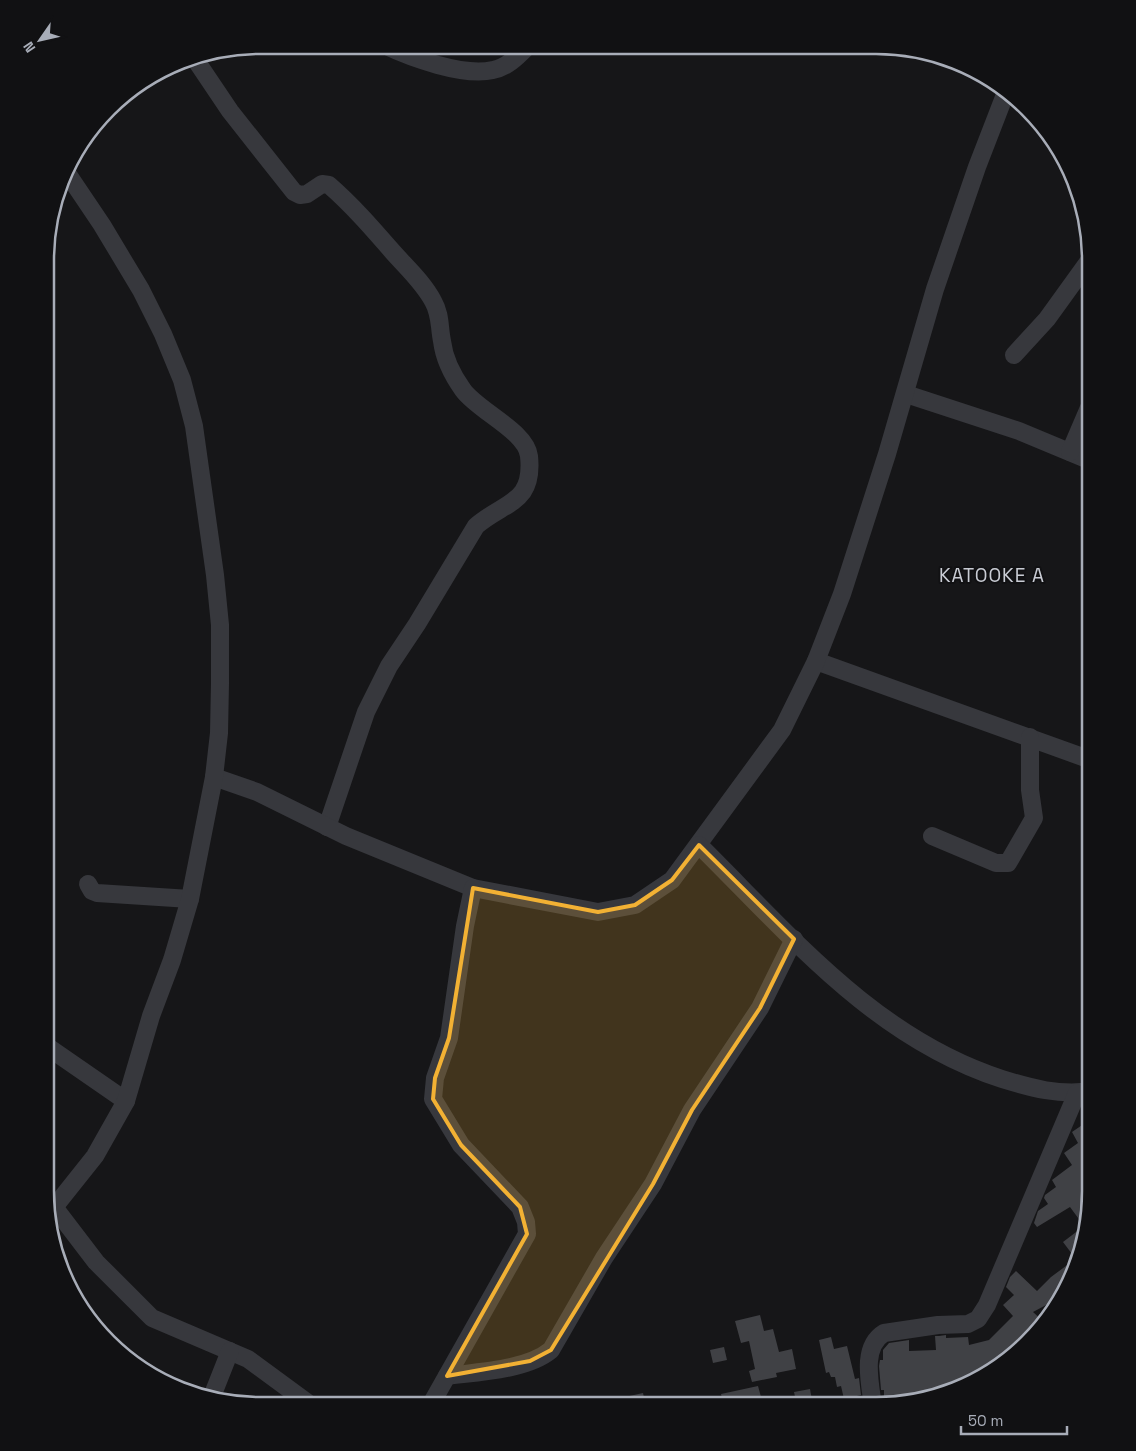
<svg xmlns="http://www.w3.org/2000/svg" width="1136" height="1451" font-family="'Space Grotesk',sans-serif">
	<style>
		.building { fill: #404145 }
		.lines { fill: none; stroke-linecap: round; stroke-linejoin: round }
		.minor { stroke: #37383d; stroke-width: 18 }
		.marked { fill: #f2b134; fill-opacity: 0.2; stroke: #f2b134; stroke-width: 4; stroke-linejoin: round }
		.labels { text-anchor: middle; dominant-baseline: central; stroke-width: 4; stroke-linejoin: round; paint-order: stroke }
		.quarter-label { font-size: 19px; letter-spacing: 1px; fill: #c9ccd4; stroke: #111113 }
		.rim { fill: none; stroke: #a8adb8; stroke-width: 2.5 }
	</style>
	<rect width="100%" height="100%" fill="#161618"/>
	<g class="building">
		<path d="M 1091,1119 L 1091,1205 L 1075,1258 L 1063,1242 L 1084,1226 L 1070,1207 L 1037,1227 L 1034,1223 L 1038,1211 L 1048,1204 L 1044,1198 L 1045,1195 L 1056,1187 L 1052,1180 L 1072,1165 L 1064,1153 L 1078,1143 L 1072,1132 Z"/>
		<path d="M 1074,1260 L 1063,1296 L 1033,1312 L 1044,1322 L 1028,1344 L 985,1376 L 929,1394 L 900,1396 L 900,1403 L 884,1406 L 884,1390 L 881,1390 L 879,1366 L 880,1360 L 883,1360 L 883,1350 L 889,1343 L 909,1340 L 909,1351 L 936,1350 L 935,1336 L 939,1336 L 946,1335 L 946,1338 L 968,1337 L 969,1345 L 989,1340 L 1013,1316 L 1003,1305 L 1014,1295 L 1006,1287 L 1010,1277 L 1016,1271 L 1037,1291 L 1051,1277 Z"/>
		<path d="M 760,1315 L 764,1331 L 773,1329 L 779,1352 L 792,1349 L 796,1369 L 776,1373 L 777,1377 L 752,1382 L 749,1371 L 755,1369 L 749,1341 L 741,1343 L 735,1321 Z"/>
		<path d="M 831,1337 L 834,1349 L 847,1346 L 855,1379 L 859,1378 L 861,1395 L 844,1399 L 841,1386 L 837,1387 L 835,1377 L 831,1377 L 829,1372 L 826,1373 L 819,1340 Z"/>
		<path d="M 724,1347 L 727,1360 L 713,1363 L 710,1350 Z"/>
		<path d="M 758,1386 L 761,1397 L 724,1406 L 721,1394 Z"/>
		<path d="M 810,1389 L 813,1406 L 797,1406 L 794,1392 Z"/>
		<path d="M 643,1393 L 646,1406 L 607,1406 L 607,1401 Z"/>
	</g>
	<g class="lines">
		<g class="minor">
			<path d="M 384,45 C 411,58 464,77 493,70 C 508,67 518,56 528,46"/>
			<path d="M 193,56 L 230,111 L 294,192 L 300,195 L 307,194 L 322,184 L 329,185 C 352,205 372,228 392,251 C 406,267 423,282 433,301 C 441,315 439,327 442,341 C 444,358 453,376 463,390 C 478,411 526,431 529,456 C 534,504 505,501 476,526 L 417,624 L 389,666 L 366,712 L 327,827"/>
			<path d="M 1014,355 L 1047,319 L 1091,258"/>
			<path d="M 906,394 L 1019,431 L 1091,461"/>
			<path d="M 1070,452 L 1091,403"/>
			<path d="M 816,661 L 1091,760"/>
			<path d="M 214,777 L 257,792 L 346,836 L 473,888 L 598,912 L 635,905 L 672,880 L 782,730 L 816,661 L 842,594 L 887,454 L 935,289 L 977,167 L 1006,92"/>
			<path d="M 932,836 L 996,863 L 1008,863 L 1034,818 L 1030,790 L 1030,737"/>
			<path d="M 699,845 C 791,936 875,1038 1002,1079 C 1031,1088 1060,1096 1091,1091"/>
			<path d="M 88,884 L 92,891 L 97,893 L 190,899"/>
			<path d="M 45,1045 L 126,1101"/>
			<path d="M 54,1207 L 96,1262 L 152,1318 L 248,1359 L 312,1406"/>
			<path d="M 48,1215 L 95,1156 L 126,1101 L 151,1016 L 172,960 L 190,899 L 214,777 L 219,733 L 220,683 L 220,625 L 215,575 L 194,426 L 182,380 L 163,334 L 141,290 L 102,225 L 67,173"/>
			<path d="M 447,1376 C 478,1372 527,1370 551,1350 L 604,1258 L 653,1184 L 692,1110 L 760,1008 L 794,939"/>
			<path d="M 211,1399 L 230,1351"/>
			<path d="M 430,1406 L 527,1234 L 526,1222 L 520,1207 L 461,1145 L 433,1099 L 435,1078 L 449,1038 L 465,926 L 473,888"/>
			<path d="M 873,1406 C 870,1383 861,1347 884,1333 L 938,1325 L 968,1324 L 978,1319 L 987,1305 L 1077,1093"/>
		</g>
	</g>
	<path class="marked" d="M 699,845 L 794,939 L 760,1008 L 692,1110 L 653,1184 L 551,1350 L 530,1361 L 447,1376 L 527,1234 L 520,1207 L 461,1145 L 433,1099 L 435,1078 L 449,1038 L 473,888 L 598,912 L 635,905 L 672,880 Z"/>
	<g class="labels">
		<g class="quarter-label">
			<text x="992" y="575">KATOOKE A</text>
		</g>
	</g>
	<path d="M0 0H1136V1451H0ZM260 54H876A206 206 0 0 1 1082 260V1191A206 206 0 0 1 876 1397H260A206 206 0 0 1 54 1191V260A206 206 0 0 1 260 54Z" fill="#111113" fill-rule="evenodd"/>
	<path class="rim" d="M260 54H876A206 206 0 0 1 1082 260V1191A206 206 0 0 1 876 1397H260A206 206 0 0 1 54 1191V260A206 206 0 0 1 260 54Z"/>
	<g transform="translate(40 40) rotate(236)" stroke="#111113" stroke-width="4" paint-order="stroke">
	<path d="M0-4L9 19L0 12L-9 19Z" fill="#a8adb8"/>
	<text y="-8" font-size="14" font-weight="bold" text-anchor="middle" fill="#a8adb8">N</text>
	</g>
	<path d="M961 1426v8h106v-8" fill="none" stroke="#a8adb8" stroke-width="2.5"/>
	<text x="968" y="1426" font-size="15" fill="#a8adb8" stroke="#111113" stroke-width="4" paint-order="stroke">50 m</text>
</svg>
